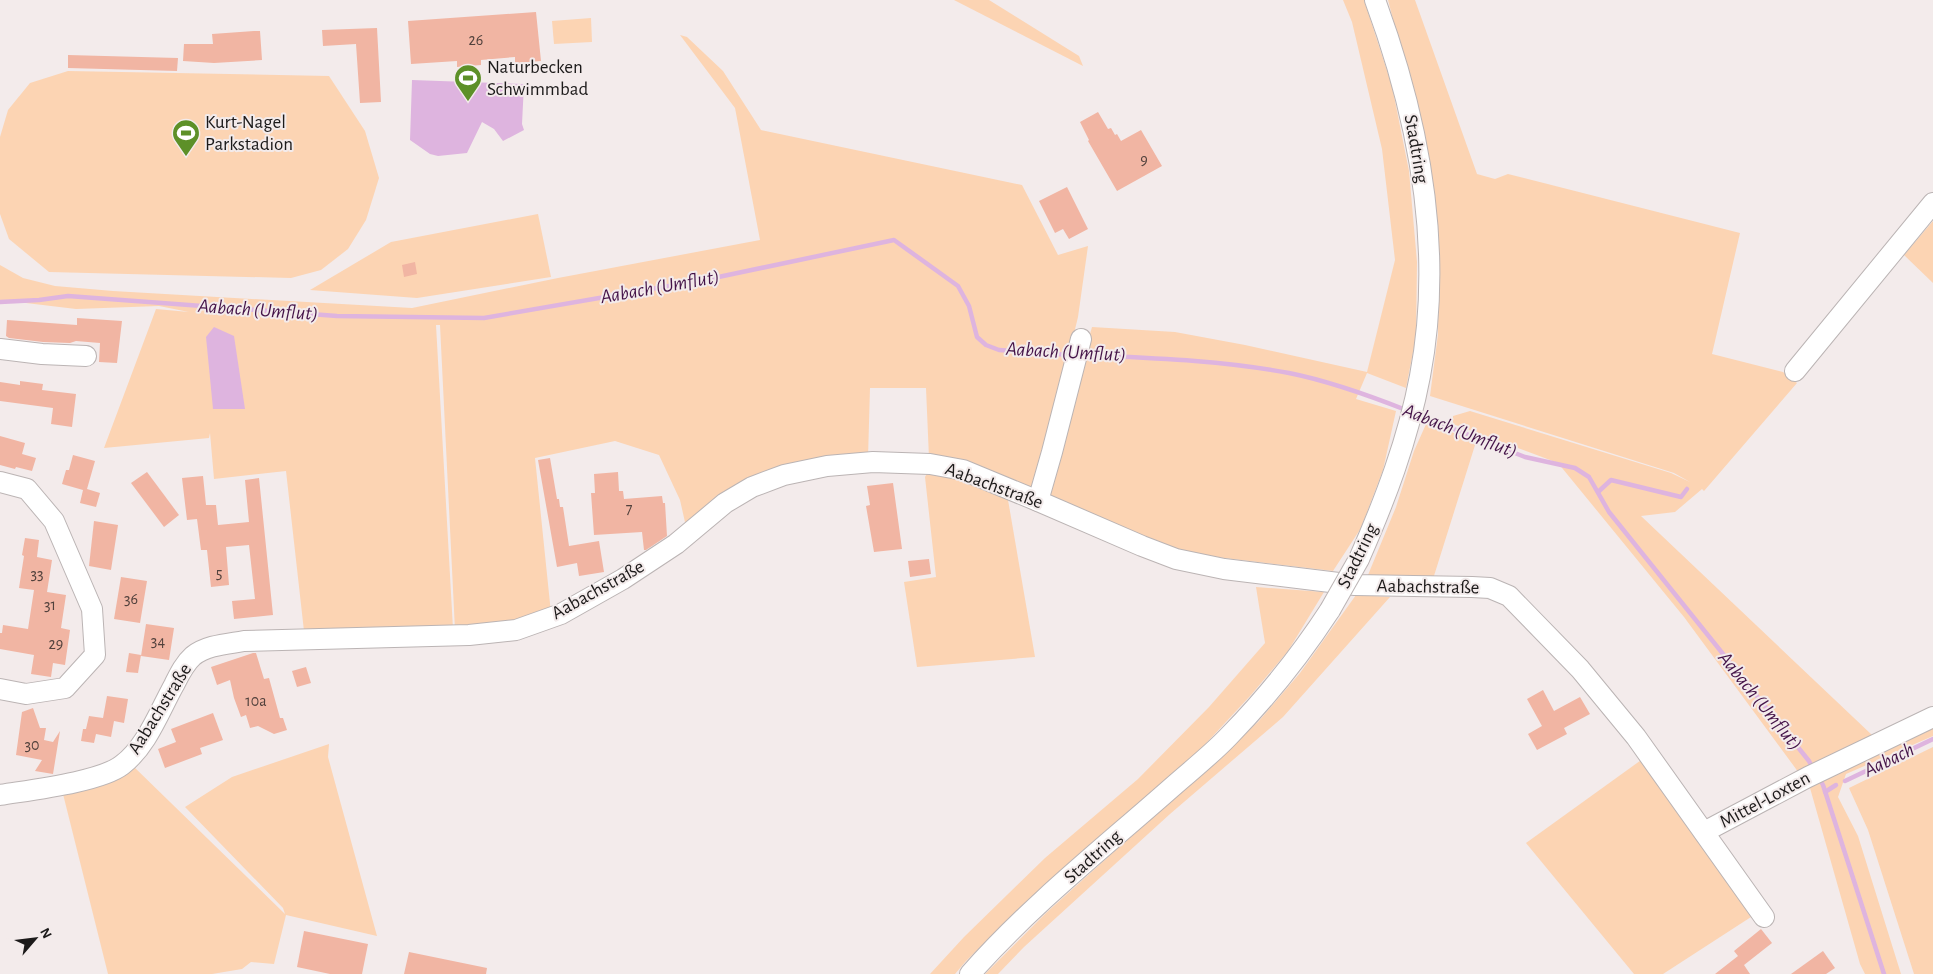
<svg xmlns="http://www.w3.org/2000/svg" width="1933" height="974" font-family="'Alegreya Sans',sans-serif">
	<style>
		.green { fill: #fcd4b3 }
		.water { fill: #deb4df }
		.lines { fill: none; stroke-linecap: round; stroke-linejoin: round }
		.stream { stroke: #deb4df; stroke-width: 4.5 }
		.building { fill: #f1b5a3 }
		.minor-casing { stroke: #bbb4b4; stroke-width: 22 }
		.minor { stroke: #fff; stroke-width: 20 }
		.minor-bridge-casing { stroke: #bbb4b4; stroke-width: 22; stroke-linecap: butt }
		.minor-bridge { stroke: #fff; stroke-width: 20 }
		.labels { text-anchor: middle; dominant-baseline: central; stroke-width: 4; stroke-linejoin: round; paint-order: stroke }
		.number-label { font-size: 16px; fill: #51413c }
		.poi-label { font-size: 19px; fill: #1c1a1a; stroke: #f3ebeb; text-anchor: start }
		.street-label { font-size: 19px; fill: #1c1a1a; stroke: #f3ebeb }
		.water-label { font-size: 20px; font-style: italic; fill: #441348; stroke: #f3ebeb }
	</style>
	<rect width="100%" height="100%" fill="#f3ebeb"/>
	<g class="green">
		<path d="M 954,0 L 989,0 L 1079,56 L 1083,66 Z"/>
		<path d="M 1343,0 L 1364,0 L 1392,86 L 1409,171 L 1417,262 L 1416,337 L 1406,388 L 1367,373 L 1356,399 L 1396,411 L 1383,470 L 1361,528 L 1333,571 L 1175,552 L 1044,493 L 1092,327 L 1175,332 L 1245,345 L 1367,372 L 1395,260 L 1382,149 L 1352,22 Z"/>
		<path d="M 1388,0 L 1415,0 L 1477,174 L 1495,179 L 1508,174 L 1740,233 L 1712,354 L 1783,372 L 1797,383 L 1704,491 L 1702,489 L 1675,512 L 1641,516 L 1872,735 L 1933,710 L 1933,736 L 1846,774 L 1838,797 L 1858,836 L 1901,974 L 1865,974 L 1860,964 L 1810,788 L 1684,617 L 1558,463 L 1453,424 L 1453,416 L 1470,411 L 1671,473 L 1690,482 L 1674,473 L 1430,396 L 1438,334 L 1439,242 L 1419,119 Z"/>
		<path d="M 591,18 L 592,42 L 554,44 L 552,21 Z"/>
		<path d="M 680,35 L 687,37 L 723,71 L 761,130 L 1022,185 L 1058,255 L 1088,246 L 1078,317 L 1037,485 L 1022,489 L 929,458 L 926,388 L 870,388 L 868,458 L 802,468 L 687,531 L 680,500 L 659,455 L 615,441 L 535,458 L 551,613 L 502,626 L 455,630 L 440,325 L 436,325 L 453,629 L 304,631 L 286,471 L 214,479 L 210,433 L 209,438 L 104,448 L 156,309 L 189,312 L 159,306 L 76,309 L 1,300 L 0,301 L 0,265 L 23,278 L 55,286 L 113,291 L 412,308 L 558,278 L 760,240 L 735,108 Z"/>
		<path d="M 68,71 L 329,76 L 365,131 L 379,178 L 366,220 L 348,249 L 321,270 L 291,278 L 49,272 L 9,239 L 0,214 L 0,137 L 8,110 L 30,83 Z"/>
		<path d="M 538,214 L 551,277 L 417,298 L 310,290 L 391,242 Z"/>
		<path d="M 1933,221 L 1933,283 L 1904,255 Z"/>
		<path d="M 1427,422 L 1476,442 L 1433,579 L 1368,575 L 1396,507 L 1414,451 Z"/>
		<path d="M 929,470 L 1007,494 L 1035,657 L 917,667 L 904,582 L 936,577 L 925,477 Z"/>
		<path d="M 1256,587 L 1324,592 L 1288,651 L 1251,695 L 1198,752 L 1017,911 L 966,961 L 955,974 L 930,974 L 964,937 L 1045,858 L 1138,779 L 1209,707 L 1265,643 Z"/>
		<path d="M 1356,595 L 1390,597 L 1283,717 L 1170,814 L 1024,947 L 998,974 L 985,974 L 1046,913 L 1258,722 L 1300,673 Z"/>
		<path d="M 329,744 L 328,757 L 377,936 L 286,915 L 274,964 L 251,962 L 242,969 L 212,974 L 108,974 L 62,790 L 132,765 L 285,914 L 283,908 L 185,807 L 232,777 Z"/>
		<path d="M 1933,747 L 1933,974 L 1914,974 L 1868,830 L 1849,788 Z"/>
		<path d="M 1644,758 L 1751,917 L 1663,974 L 1634,974 L 1526,843 Z"/>
	</g>
	<g class="water">
		<path d="M 412,80 L 524,84 L 522,124 L 524,130 L 503,141 L 494,129 L 482,122 L 467,153 L 438,156 L 430,154 L 410,140 Z"/>
		<path d="M 214,327 L 234,336 L 245,409 L 213,409 L 206,337 Z"/>
	</g>
	<g class="lines">
		<g class="stream">
			<path d="M 0,302 L 39,300 L 68,296 L 337,316 L 484,318 L 709,279 L 894,240 L 958,286 L 969,306 L 977,337 L 986,345 L 999,350 L 1070,355"/>
			<path d="M 1083,355 C 1152,358 1221,360 1289,373 C 1329,381 1368,395 1406,410"/>
			<path d="M 1418,415 L 1525,457 L 1575,468 L 1589,477 L 1609,512 L 1809,761 L 1813,769"/>
			<path d="M 1598,492 L 1611,480 L 1681,497 L 1687,489"/>
			<path d="M 1819,778 L 1823,785 L 1884,974"/>
			<path d="M 1845,781 L 1933,739"/>
			<path d="M 1825,792 L 1836,785"/>
		</g>
	</g>
	<g class="building">
		<path d="M 536,12 L 541,61 L 515,63 L 515,57 L 481,60 L 481,65 L 457,67 L 457,61 L 411,64 L 408,21 Z"/>
		<path d="M 377,28 L 381,102 L 360,103 L 356,44 L 323,46 L 322,30 Z"/>
		<path d="M 254,31 L 260,31 L 262,60 L 214,63 L 183,61 L 184,44 L 213,44 L 212,34 Z"/>
		<path d="M 68,55 L 178,58 L 177,71 L 68,68 Z"/>
		<path d="M 1098,112 L 1108,129 L 1111,128 L 1115,135 L 1117,134 L 1121,141 L 1141,130 L 1162,166 L 1117,191 L 1088,141 L 1089,140 L 1080,122 Z"/>
		<path d="M 1067,187 L 1088,229 L 1069,239 L 1063,229 L 1055,233 L 1039,201 Z"/>
		<path d="M 415,262 L 417,274 L 404,277 L 402,265 Z"/>
		<path d="M 77,318 L 122,321 L 117,363 L 99,362 L 100,343 L 76,341 L 70,343 L 43,342 L 9,338 L 6,336 L 7,320 L 77,325 Z"/>
		<path d="M 20,381 L 43,384 L 42,390 L 76,394 L 72,427 L 51,424 L 53,408 L 0,401 L 0,382 L 20,385 Z"/>
		<path d="M 0,436 L 25,443 L 22,454 L 36,458 L 32,471 L 16,467 L 15,469 L 0,465 Z"/>
		<path d="M 73,455 L 95,461 L 87,489 L 100,493 L 96,507 L 80,503 L 83,490 L 62,484 L 66,470 L 69,470 Z"/>
		<path d="M 550,458 L 557,499 L 559,499 L 560,507 L 563,507 L 569,546 L 599,541 L 604,572 L 579,576 L 577,563 L 557,567 L 538,460 Z"/>
		<path d="M 147,472 L 179,515 L 164,527 L 131,483 Z"/>
		<path d="M 618,472 L 619,491 L 623,491 L 624,499 L 662,496 L 663,503 L 665,503 L 667,536 L 646,550 L 644,550 L 642,532 L 594,535 L 591,493 L 595,493 L 594,474 Z"/>
		<path d="M 203,476 L 206,505 L 216,505 L 218,525 L 249,522 L 245,480 L 259,478 L 273,615 L 234,619 L 232,601 L 255,599 L 249,545 L 226,547 L 229,585 L 211,587 L 207,550 L 201,550 L 197,519 L 187,520 L 182,478 Z"/>
		<path d="M 893,483 L 902,549 L 874,552 L 866,506 L 870,505 L 867,486 Z"/>
		<path d="M 94,521 L 118,525 L 111,570 L 89,566 Z"/>
		<path d="M 25,538 L 39,540 L 37,557 L 52,560 L 47,592 L 66,595 L 61,628 L 70,630 L 65,665 L 53,663 L 51,677 L 31,674 L 34,655 L 0,649 L 0,633 L 2,633 L 3,625 L 28,629 L 34,590 L 19,588 L 24,556 L 22,555 Z"/>
		<path d="M 929,559 L 931,574 L 910,577 L 908,561 Z"/>
		<path d="M 121,577 L 147,581 L 140,623 L 114,619 Z"/>
		<path d="M 146,624 L 174,628 L 169,660 L 141,656 Z"/>
		<path d="M 129,653 L 141,655 L 138,673 L 126,672 Z"/>
		<path d="M 253,653 L 256,653 L 264,679 L 269,678 L 280,718 L 283,718 L 287,730 L 274,734 L 258,726 L 250,728 L 246,715 L 241,717 L 234,698 L 230,680 L 217,685 L 211,667 Z"/>
		<path d="M 306,667 L 311,683 L 297,687 L 292,671 Z"/>
		<path d="M 1543,690 L 1554,711 L 1580,697 L 1590,714 L 1564,728 L 1567,734 L 1537,750 L 1528,734 L 1542,726 L 1527,699 Z"/>
		<path d="M 107,696 L 128,699 L 124,723 L 114,721 L 111,737 L 96,734 L 94,743 L 81,741 L 83,729 L 86,729 L 89,716 L 103,718 Z"/>
		<path d="M 33,708 L 40,728 L 46,728 L 44,740 L 53,742 L 60,731 L 53,774 L 35,771 L 42,760 L 16,755 L 22,712 Z"/>
		<path d="M 213,713 L 223,740 L 200,748 L 202,754 L 165,768 L 158,749 L 176,742 L 171,729 Z"/>
		<path d="M 1761,929 L 1772,943 L 1744,965 L 1750,974 L 1715,974 L 1738,956 L 1734,951 Z"/>
		<path d="M 304,931 L 368,944 L 362,974 L 330,974 L 297,967 Z"/>
		<path d="M 1823,951 L 1835,968 L 1826,974 L 1791,974 Z"/>
		<path d="M 409,952 L 487,968 L 486,974 L 404,974 Z"/>
	</g>
	<g class="lines">
		<g class="minor-casing">
			<g id="minor">
				<path d="M 0,349 L 42,354 L 86,356"/>
				<path d="M 1795,371 L 1933,203"/>
				<path d="M 0,482 L 27,489 L 54,521 L 92,609 L 95,655 L 65,688 L 26,694 L 0,689"/>
				<path d="M 1038,501 L 1052,452 L 1081,339"/>
				<path d="M 1359,559 C 1385,500 1408,440 1420,376 C 1444,250 1419,119 1375,0"/>
				<path d="M 0,795 C 30,790 100,782 122,765 C 147,746 159,712 174,685 C 179,675 184,664 193,656 C 207,645 227,644 244,641 L 469,635 L 516,630 L 561,614 L 623,579 L 676,544 L 725,503 L 752,487 L 784,475 L 827,466 L 873,462 L 930,464 L 963,470 L 1038,501 L 1142,546 L 1176,559 L 1224,569 L 1355,585 L 1472,587 L 1490,588 L 1509,596 L 1580,669 L 1636,737 L 1764,917"/>
				<path d="M 1704,832 L 1808,777 L 1933,717"/>
				<path d="M 970,974 C 1030,906 1102,849 1170,789 C 1189,772 1211,755 1229,736 C 1267,697 1300,656 1330,610"/>
			</g>
		</g>
		<use href="#minor" class="minor"/>
		<g class="minor-bridge-casing">
			<path id="minor-bridge" d="M 1330,610 L 1359,559"/>
		</g>
		<use href="#minor-bridge" class="minor-bridge"/>
	</g>
	<defs>
		<g id="stadium-pin" transform="scale(1.4375)"><path d="M0 17L-7.5 6A9.5 9.5 0 1 1 7.5 6Z" fill="#5d9028" stroke="#f3ebeb"/><path d="M0-5a6.5 5 0 1 0 0 10a6.5 5 0 1 0 0-10ZM-3.5-1.8h7v3.6h-7Z" fill="#fff"/></g>
	</defs>
	<g fill-rule="evenodd">
		<use href="#stadium-pin" x="468" y="78"/>
		<use href="#stadium-pin" x="186" y="133"/>
	</g>
	<g class="labels">
		<g class="number-label">
			<text x="476" y="40">26</text>
			<text x="1144" y="160">9</text>
			<text x="629" y="509">7</text>
			<text x="219" y="573">5</text>
			<text x="37" y="574">33</text>
			<text x="131" y="599">36</text>
			<text x="50" y="605">31</text>
			<text x="158" y="641">34</text>
			<text x="56" y="644">29</text>
			<text x="256" y="701">10a</text>
			<text x="32" y="745">30</text>
		</g>
		<g class="poi-label">
			<text x="487" y="67">Naturbecken<tspan x="487" dy="22">Schwimmbad</tspan></text>
			<text x="205" y="122">Kurt-Nagel<tspan x="205" dy="22">Parkstadion</tspan></text>
		</g>
		<g class="street-label">
			<text transform="translate(1416 149) rotate(80)">Stadtring</text>
			<text transform="translate(994 486) rotate(20)">Aabachstraße</text>
			<text transform="translate(1358 556) rotate(-64)">Stadtring</text>
			<text transform="translate(1428 587) rotate(1)">Aabachstraße</text>
			<text transform="translate(598 590) rotate(-29)">Aabachstraße</text>
			<text transform="translate(160 709) rotate(-58)">Aabachstraße</text>
			<text transform="translate(1765 800) rotate(-28)">Mittel-Loxten</text>
			<text transform="translate(1093 857) rotate(-42)">Stadtring</text>
		</g>
		<g class="water-label">
			<text transform="translate(660 287) rotate(-10)">Aabach (Umflut)</text>
			<text transform="translate(258 310) rotate(4)">Aabach (Umflut)</text>
			<text transform="translate(1066 352) rotate(3)">Aabach (Umflut)</text>
			<text transform="translate(1460 431) rotate(21)">Aabach (Umflut)</text>
			<text transform="translate(1760 701) rotate(51)">Aabach (Umflut)</text>
			<text transform="translate(1889 760) rotate(-26)">Aabach</text>
		</g>
	</g>
	<g transform="translate(35 939) rotate(62)" stroke="#f3ebeb" stroke-width="4" paint-order="stroke">
	<path d="M0-4L9 19L0 12L-9 19Z" fill="#1c1a1a"/>
	<text y="-8" font-size="14" font-weight="bold" text-anchor="middle" fill="#1c1a1a">N</text>
	</g>
</svg>
